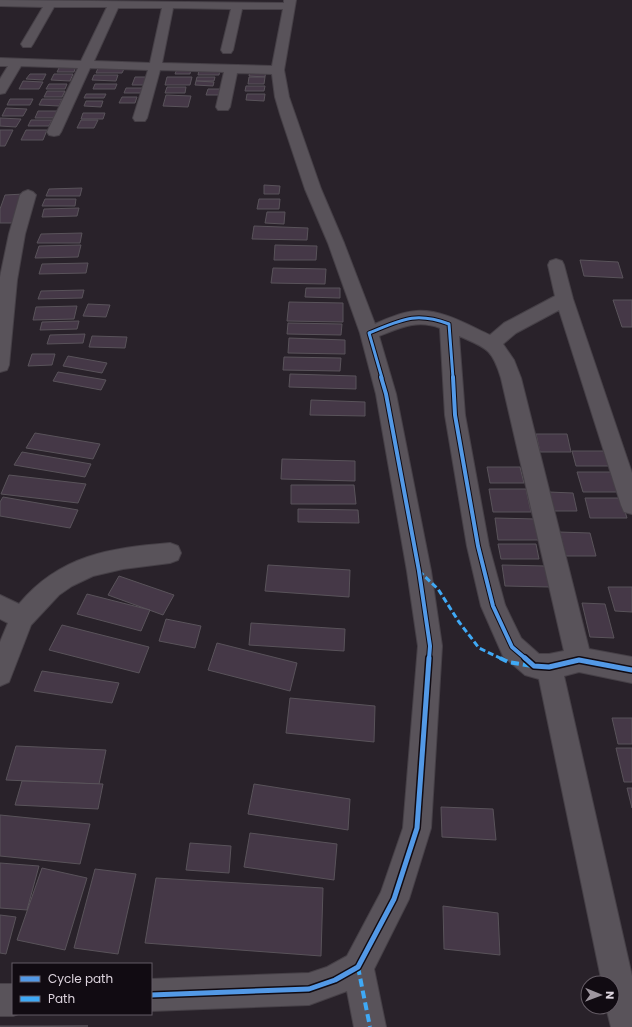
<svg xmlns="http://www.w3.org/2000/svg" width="632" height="1027" font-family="Poppins,sans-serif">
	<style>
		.building { fill: #453847; stroke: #59535a }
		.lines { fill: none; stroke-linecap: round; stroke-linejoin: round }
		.minor-casing { stroke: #464047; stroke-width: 2 }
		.minor { fill: #59535a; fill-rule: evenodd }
		.quiet-far1 { stroke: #3fa9f5; stroke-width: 3; stroke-dasharray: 6 3; stroke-linecap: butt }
		.quiet { stroke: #3fa9f5; stroke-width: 4; stroke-dasharray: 8 4; stroke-linecap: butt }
		.cycleway-far2-casing { stroke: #110b12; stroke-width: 5 }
		.cycleway-far1-casing { stroke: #110b12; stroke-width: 6 }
		.cycleway-casing { stroke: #110b12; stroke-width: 8 }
		.cycleway-far2 { stroke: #5399e6; stroke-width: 3 }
		.cycleway-far1 { stroke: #5399e6; stroke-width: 4 }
		.cycleway { stroke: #5399e6; stroke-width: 5 }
	</style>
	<rect width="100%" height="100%" fill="#29222a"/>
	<g class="building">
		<path d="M 60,66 L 76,66 L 74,72 L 57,72 Z"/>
		<path d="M 98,68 L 124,69 L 122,73 L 96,73 Z"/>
		<path d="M 177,69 L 191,69 L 190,74 L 175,74 Z"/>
		<path d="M 199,70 L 220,70 L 219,75 L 198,75 Z"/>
		<path d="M 250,70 L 266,70 L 265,77 L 249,76 Z"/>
		<path d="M 30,74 L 46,74 L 43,80 L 26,79 Z"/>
		<path d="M 54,74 L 73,74 L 70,81 L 51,80 Z"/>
		<path d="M 94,75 L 118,75 L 116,81 L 92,80 Z"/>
		<path d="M 135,77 L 147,77 L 144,85 L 132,85 Z"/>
		<path d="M 167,77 L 192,77 L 190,85 L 165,85 Z"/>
		<path d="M 197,77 L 215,77 L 214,81 L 196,81 Z"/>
		<path d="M 249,77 L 265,77 L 264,84 L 248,84 Z"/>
		<path d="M 23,81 L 43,82 L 39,89 L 19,89 Z"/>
		<path d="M 196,81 L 214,82 L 213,86 L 195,85 Z"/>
		<path d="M 49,84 L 67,84 L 65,89 L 46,89 Z"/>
		<path d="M 95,84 L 117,84 L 115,89 L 93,89 Z"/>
		<path d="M 246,86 L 265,86 L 264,91 L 245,91 Z"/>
		<path d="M 167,87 L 186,87 L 185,93 L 165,93 Z"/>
		<path d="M 126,88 L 142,88 L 141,93 L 124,93 Z"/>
		<path d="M 208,89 L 221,89 L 219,95 L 206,95 Z"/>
		<path d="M 47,91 L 65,91 L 62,97 L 44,97 Z"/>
		<path d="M 86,94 L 106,94 L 104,98 L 84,98 Z"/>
		<path d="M 247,94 L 265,94 L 264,101 L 246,100 Z"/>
		<path d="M 166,95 L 191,96 L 188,107 L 163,106 Z"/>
		<path d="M 122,97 L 137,97 L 135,103 L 119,103 Z"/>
		<path d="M 10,99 L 33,99 L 30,105 L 7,105 Z"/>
		<path d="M 42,99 L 62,99 L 59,106 L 39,105 Z"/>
		<path d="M 86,101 L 103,101 L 101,107 L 84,106 Z"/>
		<path d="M 6,108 L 27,109 L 23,116 L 2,116 Z"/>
		<path d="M 38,111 L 57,111 L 54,118 L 35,118 Z"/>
		<path d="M 83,113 L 105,113 L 103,119 L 81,119 Z"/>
		<path d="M 0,118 L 21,119 L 16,127 L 0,126 Z"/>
		<path d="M 31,120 L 52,120 L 49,126 L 28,126 Z"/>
		<path d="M 81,120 L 98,120 L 94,128 L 77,128 Z"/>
		<path d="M 0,130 L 13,130 L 5,146 L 0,146 Z"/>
		<path d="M 26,130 L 47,130 L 43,140 L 21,140 Z"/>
		<path d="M 264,185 L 280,186 L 279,194 L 264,194 Z"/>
		<path d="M 82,188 L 80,196 L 46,196 L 49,189 Z"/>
		<path d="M 24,194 L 14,223 L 0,223 L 0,209 L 5,195 Z"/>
		<path d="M 45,199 L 76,199 L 75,206 L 42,206 Z"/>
		<path d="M 259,199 L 280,199 L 279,209 L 257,209 Z"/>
		<path d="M 79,208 L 77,216 L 42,217 L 44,209 Z"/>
		<path d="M 267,212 L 285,212 L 284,224 L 265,223 Z"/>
		<path d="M 254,226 L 308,228 L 307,240 L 252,239 Z"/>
		<path d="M 82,233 L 80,243 L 37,243 L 41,234 Z"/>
		<path d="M 81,245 L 78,257 L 35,258 L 39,246 Z"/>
		<path d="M 275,245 L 317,246 L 316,260 L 274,260 Z"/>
		<path d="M 580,260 L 618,262 L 623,278 L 584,276 Z"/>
		<path d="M 88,263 L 86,273 L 39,274 L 42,264 Z"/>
		<path d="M 273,268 L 326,269 L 325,284 L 271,283 Z"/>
		<path d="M 306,288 L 340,288 L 340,298 L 305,297 Z"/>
		<path d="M 84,290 L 82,298 L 38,299 L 41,291 Z"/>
		<path d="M 613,300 L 632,300 L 632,327 L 622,327 Z"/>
		<path d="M 289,302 L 343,303 L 343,322 L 287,321 Z"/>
		<path d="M 88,304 L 110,305 L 106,317 L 83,316 Z"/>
		<path d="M 77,306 L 74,319 L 33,320 L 36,307 Z"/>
		<path d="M 79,321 L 77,329 L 40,330 L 42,322 Z"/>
		<path d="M 288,323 L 342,324 L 341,335 L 287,334 Z"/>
		<path d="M 85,334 L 83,343 L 47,344 L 50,335 Z"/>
		<path d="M 92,336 L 127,337 L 125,348 L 89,347 Z"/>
		<path d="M 289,338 L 345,340 L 345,354 L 288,353 Z"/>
		<path d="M 32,354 L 55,354 L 52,365 L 28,366 Z"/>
		<path d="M 68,356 L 107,363 L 102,373 L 63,366 Z"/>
		<path d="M 284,357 L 341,358 L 340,371 L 283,370 Z"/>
		<path d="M 58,372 L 106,380 L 101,390 L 53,381 Z"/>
		<path d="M 290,374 L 356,376 L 356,389 L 289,387 Z"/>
		<path d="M 311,400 L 365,402 L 365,416 L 310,415 Z"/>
		<path d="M 35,433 L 100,444 L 93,459 L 26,448 Z"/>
		<path d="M 536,434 L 567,434 L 571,452 L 540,452 Z"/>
		<path d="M 572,451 L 606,451 L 610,466 L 576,466 Z"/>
		<path d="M 22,452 L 91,464 L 85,477 L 14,465 Z"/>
		<path d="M 282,459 L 355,461 L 355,481 L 281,479 Z"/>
		<path d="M 487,467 L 520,467 L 524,483 L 490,483 Z"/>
		<path d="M 577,472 L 615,472 L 621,492 L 583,492 Z"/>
		<path d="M 9,475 L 86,484 L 78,503 L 1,494 Z"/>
		<path d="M 291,485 L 354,485 L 356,504 L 291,504 Z"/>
		<path d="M 489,489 L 526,489 L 531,512 L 493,512 Z"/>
		<path d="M 549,492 L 573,493 L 577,511 L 553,511 Z"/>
		<path d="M 3,497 L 78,510 L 70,528 L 0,516 L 0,502 Z"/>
		<path d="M 585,498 L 621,498 L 627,518 L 590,518 Z"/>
		<path d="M 298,509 L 358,510 L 359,523 L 298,522 Z"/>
		<path d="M 495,518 L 536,519 L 541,540 L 498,540 Z"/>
		<path d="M 559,532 L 590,533 L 596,556 L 564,556 Z"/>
		<path d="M 498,544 L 536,544 L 539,559 L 501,559 Z"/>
		<path d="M 268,565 L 350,570 L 349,597 L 265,591 Z"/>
		<path d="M 502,565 L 546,566 L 550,587 L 505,586 Z"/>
		<path d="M 119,576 L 174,595 L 163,615 L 108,595 Z"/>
		<path d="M 608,587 L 632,587 L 632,612 L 615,611 Z"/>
		<path d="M 87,594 L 150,610 L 141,631 L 77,614 Z"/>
		<path d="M 582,603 L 605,604 L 614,638 L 590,637 Z"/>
		<path d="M 166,619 L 201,626 L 195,648 L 159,641 Z"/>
		<path d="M 251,623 L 345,629 L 344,651 L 249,645 Z"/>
		<path d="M 62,625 L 149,647 L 139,673 L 49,650 Z"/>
		<path d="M 217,643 L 297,663 L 290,691 L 208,670 Z"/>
		<path d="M 42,671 L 119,683 L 112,703 L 34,691 Z"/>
		<path d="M 290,698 L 375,706 L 374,742 L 286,733 Z"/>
		<path d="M 612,718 L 632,718 L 632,744 L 618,744 Z"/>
		<path d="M 16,746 L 106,750 L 99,784 L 6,780 Z"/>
		<path d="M 616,748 L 632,748 L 632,782 L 624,782 Z"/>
		<path d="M 22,781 L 103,784 L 98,809 L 15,805 Z"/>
		<path d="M 254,784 L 350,799 L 348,830 L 248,814 Z"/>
		<path d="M 627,788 L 632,788 L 632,808 Z"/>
		<path d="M 441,807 L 493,809 L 496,840 L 442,837 Z"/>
		<path d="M 0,815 L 90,824 L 80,864 L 0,856 Z"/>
		<path d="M 250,833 L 337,844 L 334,880 L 244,867 Z"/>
		<path d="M 190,843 L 231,846 L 229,873 L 186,870 Z"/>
		<path d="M 0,863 L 39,866 L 27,910 L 0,908 Z"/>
		<path d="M 42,868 L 87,878 L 65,950 L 17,940 Z"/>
		<path d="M 95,869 L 136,874 L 118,954 L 74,948 Z"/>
		<path d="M 156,878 L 323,888 L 321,956 L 145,943 Z"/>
		<path d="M 443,906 L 498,913 L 500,955 L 444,949 Z"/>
		<path d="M 0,915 L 16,917 L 6,954 L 0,953 Z"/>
		<path d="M 0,1026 L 88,1026 L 0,1027 Z"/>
	</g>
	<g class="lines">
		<g class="minor-casing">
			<g id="minor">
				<path d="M 0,0 L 284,3 L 284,0 L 296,0 L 284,70 L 289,97 L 321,189 L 344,243 L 375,324 C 388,318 402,312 416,311 C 442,309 468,325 490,335 L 504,323 L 555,296 L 548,265 L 550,261 L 556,259 L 562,261 L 564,265 L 573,299 L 632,473 L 632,514 L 624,512 L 621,505 L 559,310 L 516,333 L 503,344 L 514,360 L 521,378 L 589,649 L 632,657 L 632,683 L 579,672 L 564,676 L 632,976 L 632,1027 L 611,1027 L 606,1007 L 612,1007 L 612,983 L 602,983 L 539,679 L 525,675 L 503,656 L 481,606 L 467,546 L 445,415 L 440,328 C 417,319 400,328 379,336 L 396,394 L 431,571 L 442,646 L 431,828 L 409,899 L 374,969 L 386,1027 L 354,1027 L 347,991 L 309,1005 L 151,1011 L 151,979 L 309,973 L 327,967 L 347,956 L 381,892 L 403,828 L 418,646 L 407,571 L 376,394 L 360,333 L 328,243 L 305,189 L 280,114 L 275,97 L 272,74 L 237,73 L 230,107 L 228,110 L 218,110 L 216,107 L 224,72 L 160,70 L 147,118 L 145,121 L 135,121 L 133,118 L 148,70 L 90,68 L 61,132 L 59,135 L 54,136 L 49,135 L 47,132 L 78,68 L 21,66 L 5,93 L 0,94 L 0,79 L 8,66 L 0,66 L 0,58 L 81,61 L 107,7 L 54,7 L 33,44 L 31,47 L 23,47 L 21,44 L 43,7 L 0,6 ZM 118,8 L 162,8 L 150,63 L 94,61 ZM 173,8 L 231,9 L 221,50 L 223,53 L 231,53 L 233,50 L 242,9 L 283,9 L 272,66 L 162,63 ZM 459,336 C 486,348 492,348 501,378 L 564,651 L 549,654 L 539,654 L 521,638 L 505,605 L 489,546 L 465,415 Z"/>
				<path d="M 28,190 L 33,192 L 36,195 L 25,234 L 17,280 L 9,365 L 7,370 L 0,372 L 0,277 L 9,234 L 20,195 L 23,192 Z"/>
				<path d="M 170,543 L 178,546 L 181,553 L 178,560 L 170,563 L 123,569 L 93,576 L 72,586 L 59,595 L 31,625 L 9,682 L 0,686 L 0,642 L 8,623 L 0,619 L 0,595 L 19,604 C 60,555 110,548 170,543 Z"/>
				<path d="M 0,984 L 13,984 L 13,1014 L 18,1014 L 13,1016 L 0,1016 Z"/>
			</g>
		</g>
		<use href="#minor" class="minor"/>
		<path class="quiet-far1" d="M 419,571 L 438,589 L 459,622 L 479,648 L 502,659"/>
		<g class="quiet">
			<path d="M 500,658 L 508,662 L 532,666"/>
			<path d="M 358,967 L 370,1027"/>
		</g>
		<g class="cycleway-far2-casing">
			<path id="cycleway-far2" d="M 382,378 L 369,333 C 401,320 415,311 449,324 L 453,378"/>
		</g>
		<g class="cycleway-far1-casing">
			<g id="cycleway-far1">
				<path d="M 381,377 L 386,394 L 419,571 L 430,646 L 429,659"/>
				<path d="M 453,377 L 455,415 L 478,546 L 493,606 L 512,647 L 526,659"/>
			</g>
		</g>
		<g class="cycleway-casing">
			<g id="cycleway">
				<path d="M 525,658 L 534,666 L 549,667 L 579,660 L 632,670"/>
				<path d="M 151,995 L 309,989 L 335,980 L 358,967 L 394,899 L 417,828 L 429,658"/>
			</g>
		</g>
		<use href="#cycleway-far2" class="cycleway-far2"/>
		<use href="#cycleway-far1" class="cycleway-far1"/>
		<use href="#cycleway" class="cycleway"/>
	</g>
	<rect x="12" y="963" width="140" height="52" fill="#110b12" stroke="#635b64"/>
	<rect x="20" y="976" width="20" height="6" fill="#5399e6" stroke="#635b64"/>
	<text x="48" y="983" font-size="12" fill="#ddd4de">Cycle path</text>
	<rect x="20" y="996" width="20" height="6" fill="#3fa9f5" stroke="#635b64"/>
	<text x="48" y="1003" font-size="12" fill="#ddd4de">Path</text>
	<g transform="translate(600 995) rotate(91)"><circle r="19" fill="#110b12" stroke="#635b64"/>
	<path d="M0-3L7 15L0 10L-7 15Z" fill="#9e969f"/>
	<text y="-6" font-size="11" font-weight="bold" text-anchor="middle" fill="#ddd4de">N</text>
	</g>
</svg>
